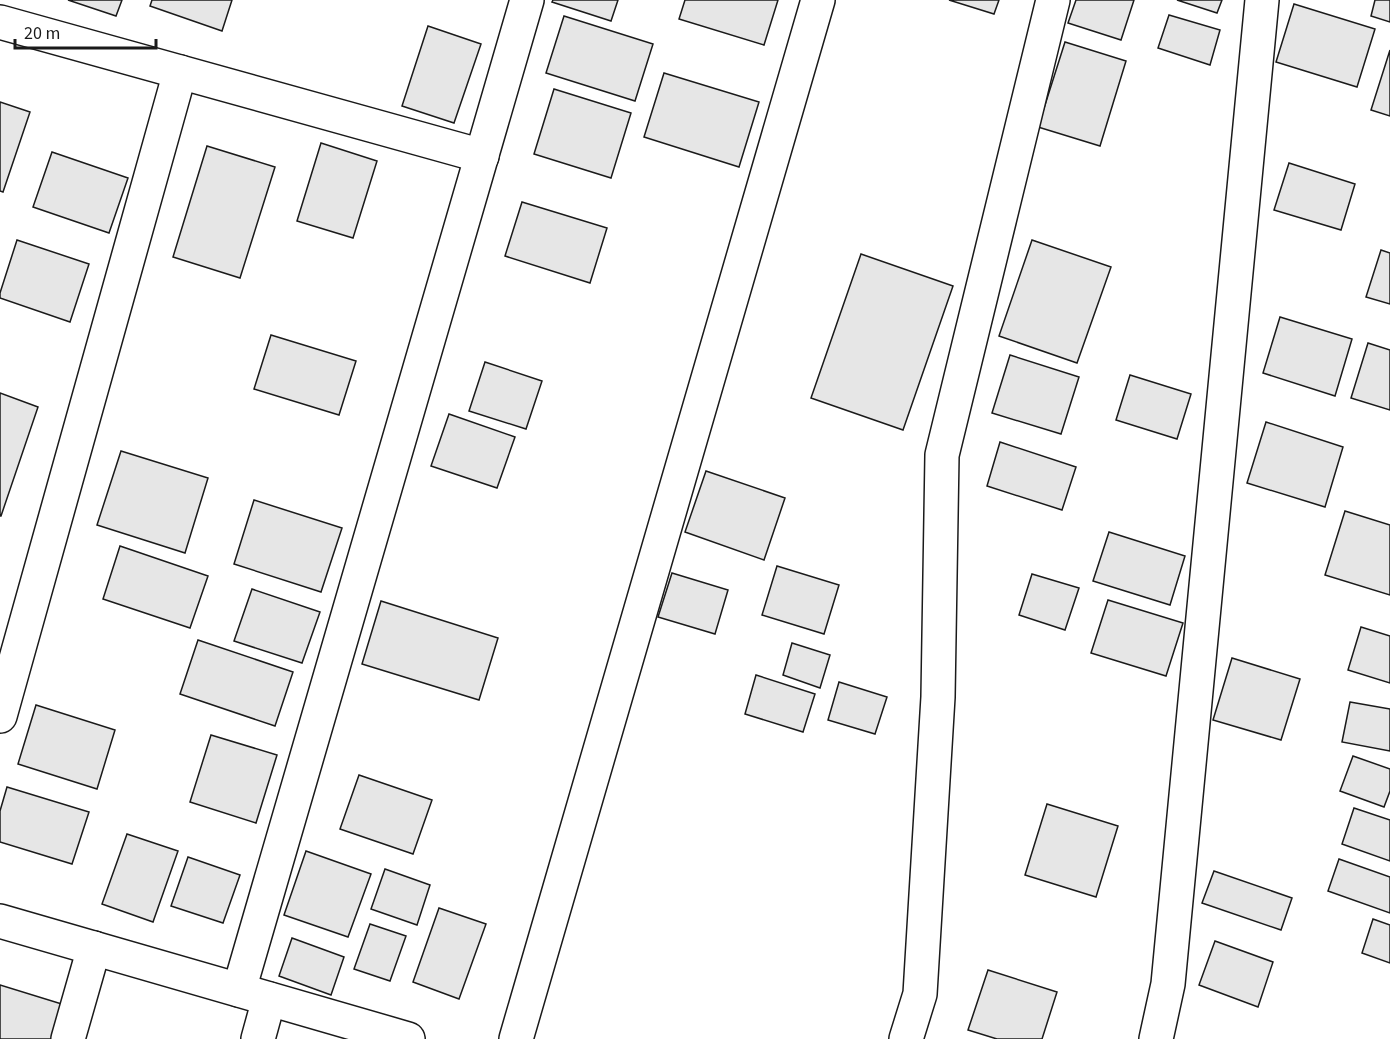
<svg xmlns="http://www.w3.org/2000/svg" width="1390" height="1039" font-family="'Source Sans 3',sans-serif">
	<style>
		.building { fill: #e6e6e6; stroke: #1a1a1a; stroke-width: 1.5 }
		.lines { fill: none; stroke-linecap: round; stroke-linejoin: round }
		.street-casing { stroke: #1a1a1a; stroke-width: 36 }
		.street { stroke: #fff; stroke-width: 33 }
	</style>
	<rect width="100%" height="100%" fill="#fff"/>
	<g class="building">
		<path d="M 68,0 L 122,0 L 116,16 Z"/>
		<path d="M 152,0 L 232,0 L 222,31 L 150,6 Z"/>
		<path d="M 553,0 L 618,0 L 611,21 L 552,2 Z"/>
		<path d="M 685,0 L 778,0 L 764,45 L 679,19 Z"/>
		<path d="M 949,0 L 999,0 L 994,14 Z"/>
		<path d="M 1076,0 L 1134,0 L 1121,40 L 1068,23 Z"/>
		<path d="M 1177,0 L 1222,0 L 1217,13 Z"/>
		<path d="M 1375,0 L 1390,0 L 1390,22 L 1371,16 Z"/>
		<path d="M 1294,4 L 1375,29 L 1357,87 L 1276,62 Z"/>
		<path d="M 1169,15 L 1220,30 L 1210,65 L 1158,48 Z"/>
		<path d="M 564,16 L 653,44 L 635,101 L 546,73 Z"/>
		<path d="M 428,26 L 481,44 L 454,123 L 402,106 Z"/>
		<path d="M 1065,42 L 1126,61 L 1100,146 L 1038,127 Z"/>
		<path d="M 1390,50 L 1390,116 L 1371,110 Z"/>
		<path d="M 664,73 L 759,102 L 739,167 L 644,137 Z"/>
		<path d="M 554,89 L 631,113 L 611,178 L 534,154 Z"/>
		<path d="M 0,102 L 30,112 L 3,192 L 0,191 Z"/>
		<path d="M 321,143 L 377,161 L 353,238 L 297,221 Z"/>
		<path d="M 207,146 L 275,167 L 240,278 L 173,257 Z"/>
		<path d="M 52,152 L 128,178 L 109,233 L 33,207 Z"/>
		<path d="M 1289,163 L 1355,184 L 1341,230 L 1274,210 Z"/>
		<path d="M 522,202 L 607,228 L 590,283 L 505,256 Z"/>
		<path d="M 17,240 L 89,264 L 70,322 L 0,298 L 0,293 Z"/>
		<path d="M 1032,240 L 1111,267 L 1077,363 L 999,336 Z"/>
		<path d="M 1381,250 L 1390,253 L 1390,304 L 1366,297 Z"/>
		<path d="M 861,254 L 953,286 L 903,430 L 811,398 Z"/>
		<path d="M 1280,317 L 1352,339 L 1335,396 L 1263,373 Z"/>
		<path d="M 271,335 L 356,361 L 339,415 L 254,389 Z"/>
		<path d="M 1368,343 L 1390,350 L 1390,410 L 1351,398 Z"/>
		<path d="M 1010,355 L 1079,377 L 1061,434 L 992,413 Z"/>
		<path d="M 485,362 L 542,381 L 526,429 L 469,411 Z"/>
		<path d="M 1130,375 L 1191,394 L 1177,439 L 1116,420 Z"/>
		<path d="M 0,393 L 38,407 L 1,516 L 0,516 Z"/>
		<path d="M 449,414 L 515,437 L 497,488 L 431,466 Z"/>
		<path d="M 1266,422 L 1343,447 L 1325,507 L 1247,483 Z"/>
		<path d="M 1000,442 L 1076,467 L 1062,510 L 987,486 Z"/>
		<path d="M 121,451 L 208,478 L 185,553 L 97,525 Z"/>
		<path d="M 706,471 L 785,498 L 764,560 L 685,532 Z"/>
		<path d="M 254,500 L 342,528 L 321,592 L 234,564 Z"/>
		<path d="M 1345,511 L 1390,525 L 1390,595 L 1325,575 Z"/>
		<path d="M 1109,532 L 1185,556 L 1170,605 L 1093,581 Z"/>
		<path d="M 120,546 L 208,576 L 190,628 L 103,599 Z"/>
		<path d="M 777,566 L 839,585 L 824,634 L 762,615 Z"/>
		<path d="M 672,573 L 728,590 L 715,634 L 658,617 Z"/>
		<path d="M 1032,574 L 1079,588 L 1065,630 L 1019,615 Z"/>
		<path d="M 252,589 L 320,612 L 302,663 L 234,641 Z"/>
		<path d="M 1108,600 L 1183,623 L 1166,676 L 1091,653 Z"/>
		<path d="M 381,601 L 498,638 L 479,700 L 362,664 Z"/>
		<path d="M 1361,627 L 1390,636 L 1390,683 L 1348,670 Z"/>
		<path d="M 198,640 L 293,672 L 275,726 L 180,694 Z"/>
		<path d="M 792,643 L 830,655 L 820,688 L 783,675 Z"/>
		<path d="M 1232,658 L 1300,679 L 1281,740 L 1213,720 Z"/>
		<path d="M 756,675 L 815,694 L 803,732 L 745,714 Z"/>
		<path d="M 839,682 L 887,697 L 875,734 L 828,720 Z"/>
		<path d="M 1350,702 L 1390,709 L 1390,751 L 1342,742 Z"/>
		<path d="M 36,705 L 115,730 L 97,789 L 18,764 Z"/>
		<path d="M 211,735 L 277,755 L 256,823 L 190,802 Z"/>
		<path d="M 1353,756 L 1390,769 L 1390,791 L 1384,807 L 1340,791 Z"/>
		<path d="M 359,775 L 432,800 L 413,854 L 340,829 Z"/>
		<path d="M 7,787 L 89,812 L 72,864 L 0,842 L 0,811 Z"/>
		<path d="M 1047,804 L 1118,826 L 1096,897 L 1025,875 Z"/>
		<path d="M 1354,808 L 1390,820 L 1390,861 L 1342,844 Z"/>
		<path d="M 127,834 L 178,851 L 153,922 L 102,904 Z"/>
		<path d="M 306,851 L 371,874 L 348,937 L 284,915 Z"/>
		<path d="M 188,857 L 240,875 L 223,923 L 171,906 Z"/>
		<path d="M 1339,859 L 1390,877 L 1390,913 L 1328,891 Z"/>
		<path d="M 385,869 L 430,885 L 417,925 L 371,909 Z"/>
		<path d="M 1214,871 L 1292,898 L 1281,930 L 1202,903 Z"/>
		<path d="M 439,908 L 486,924 L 459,999 L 413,982 Z"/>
		<path d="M 1373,919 L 1390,925 L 1390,963 L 1362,953 Z"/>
		<path d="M 370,924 L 406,936 L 390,981 L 354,969 Z"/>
		<path d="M 292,938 L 344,957 L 331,995 L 279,976 Z"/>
		<path d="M 1215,941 L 1273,962 L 1258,1007 L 1199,985 Z"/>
		<path d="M 988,970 L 1057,992 L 1042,1039 L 997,1039 L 968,1030 Z"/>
		<path d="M 0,985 L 65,1005 L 55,1039 L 0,1039 Z"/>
	</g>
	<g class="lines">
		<g class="street-casing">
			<g id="street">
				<path d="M 0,22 L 482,156"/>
				<path d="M 0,716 L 180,72"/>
				<path d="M 0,921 L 408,1039"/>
				<path d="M 239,990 L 527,0"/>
				<path d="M 68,1039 L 94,948"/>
				<path d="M 258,1039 L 269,999"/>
				<path d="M 516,1039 L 818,0"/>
				<path d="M 906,1039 L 920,994 L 938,697 L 942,455 L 1053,0"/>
				<path d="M 1156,1039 L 1168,984 L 1262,0"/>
			</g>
		</g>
		<use href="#street" class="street"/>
	</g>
	<path d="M15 39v9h141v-9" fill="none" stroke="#1a1a1a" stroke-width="3"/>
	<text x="24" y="39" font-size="18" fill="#1a1a1a" stroke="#ffffff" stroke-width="4.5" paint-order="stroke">20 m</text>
</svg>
